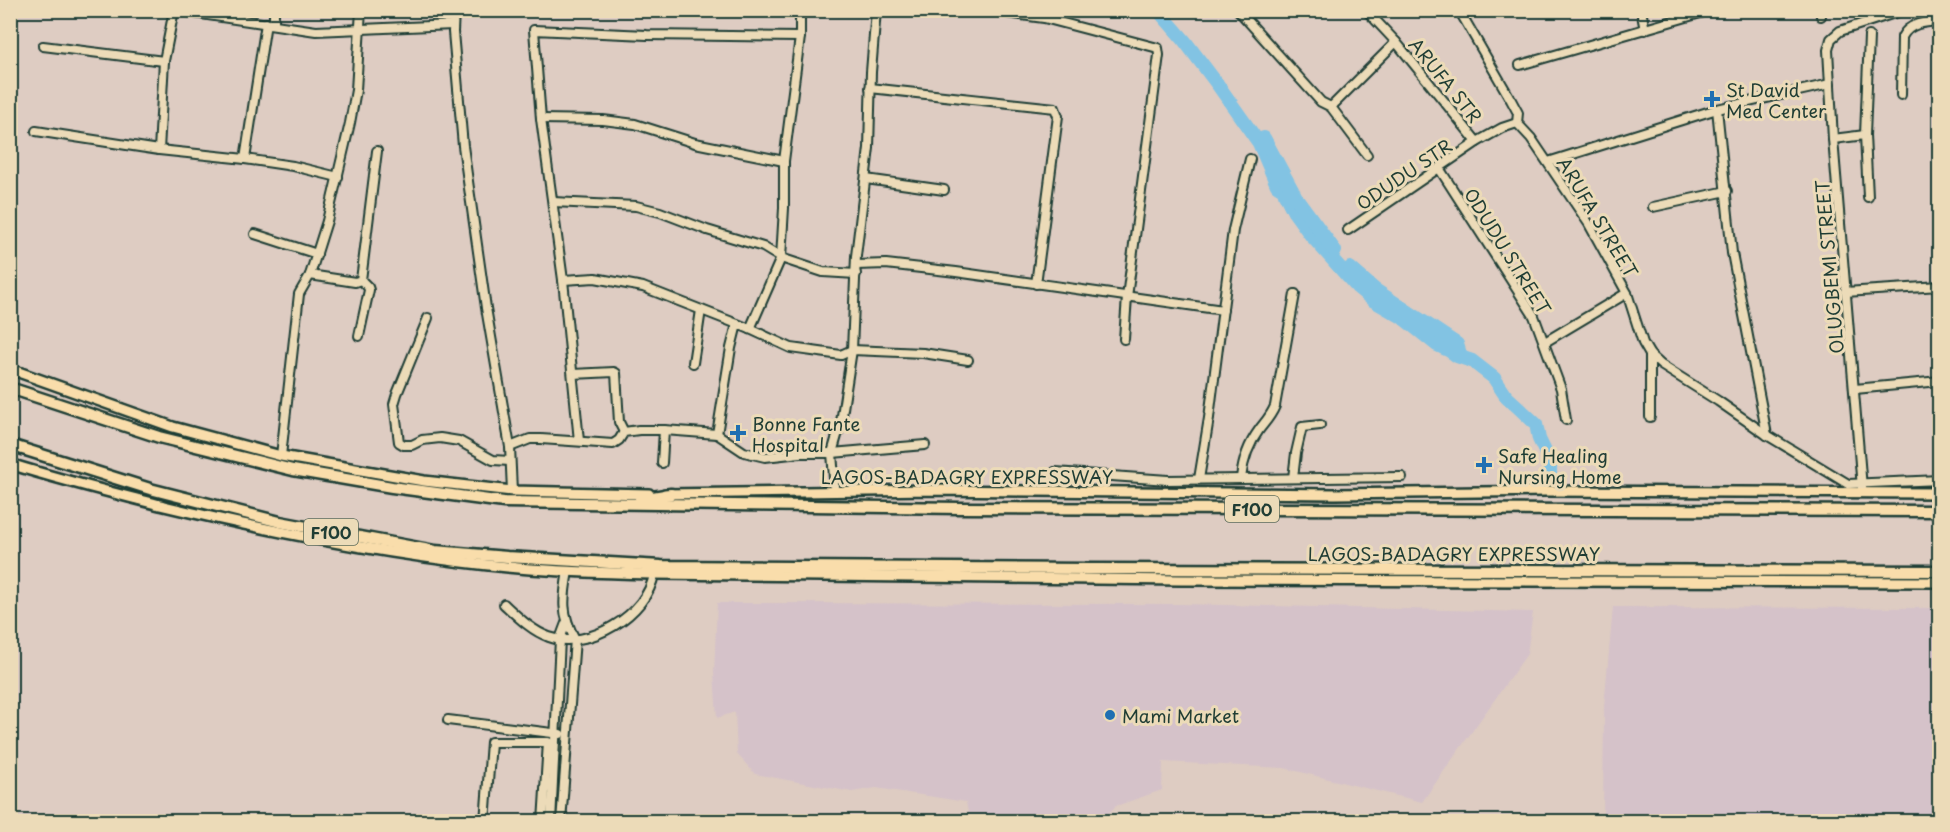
<svg xmlns="http://www.w3.org/2000/svg" width="1950" height="832" font-family="'Playpen Sans',sans-serif">
	<style>
		.built { fill: #d5c2c9 }
		.lines { fill: none; stroke-linecap: round; stroke-linejoin: round }
		.river { stroke: #82c3e3; stroke-width: 14 }
		.minor-casing { stroke: #1f3d34; stroke-width: 12 }
		.major-casing { stroke: #1f3d34; stroke-width: 14 }
		.highway-casing { stroke: #1f3d34; stroke-width: 15 }
		.minor { stroke: #ecdbb8; stroke-width: 8 }
		.major { stroke: #f9ddab; stroke-width: 9 }
		.highway { stroke: #f9ddab; stroke-width: 10 }
		.poi-dot { fill: #1f6fb2; stroke: #ecdbb8; stroke-width: 2 }
		.labels { text-anchor: middle; dominant-baseline: central; stroke-width: 6; stroke-linejoin: round; paint-order: stroke }
		.shield { fill: #ecdbb8; stroke: #5c6c5c; stroke-width: 1.5 }
		.shield-label { font-size: 16px; font-weight: bold; fill: #1f3d34 }
		.street-label { font-size: 18px; fill: #1f3d34; stroke: #ecdbb8 }
		.poi-label { font-size: 18px; fill: #1f3d34; stroke: #ecdbb8; text-anchor: start }
	</style>
	<rect width="100%" height="100%" fill="#deccc2"/>
	<filter id="ink" filterUnits="userSpaceOnUse"><feTurbulence type="fractalNoise" baseFrequency=".0167" numOctaves="2"/><feDisplacementMap in="SourceGraphic" scale="12" xChannelSelector="R" yChannelSelector="G"/><feConvolveMatrix kernelMatrix="1 2 1 2 8 2 1 2 1" color-interpolation-filters="sRGB"/></filter>
	<g filter="url(#ink)">
		<g class="built">
			<path d="M 717,603 L 1181,604 L 1533,612 L 1527,654 L 1422,802 L 1284,768 L 1163,762 L 1162,790 L 1116,806 L 1104,817 L 1044,822 L 970,822 L 966,802 L 876,788 L 852,792 L 755,774 L 737,754 L 735,712 L 717,718 L 714,673 Z"/>
			<path d="M 1613,607 L 1939,608 L 1939,821 L 1603,821 L 1604,706 Z"/>
		</g>
		<g class="lines">
			<g class="river">
				<path d="M 1158,10 L 1184,40 L 1218,85 L 1259,143 L 1277,185 L 1285,190 L 1285,194 L 1294,212 L 1310,234 L 1357,287 L 1374,301 L 1402,317 L 1437,345 L 1450,351 L 1457,356 L 1472,361 L 1494,378 L 1506,396 L 1536,424 L 1539,439 L 1550,462 L 1550,473"/>
				<path d="M 1264,138 L 1297,199 L 1335,251"/>
				<path d="M 1350,268 L 1374,289 L 1457,344 L 1460,354"/>
			</g>
			<g class="minor-casing">
				<g id="minor">
					<path d="M 454,10 L 453,32 L 463,146 L 486,308 L 510,447 L 512,491"/>
					<path d="M 984,10 L 1044,18 L 1158,48 L 1159,55 L 1127,297 L 1124,339"/>
					<path d="M 1238,10 L 1321,102 L 1331,107 L 1367,155"/>
					<path d="M 1366,10 L 1396,42 L 1477,142"/>
					<path d="M 1459,10 L 1511,100 L 1518,113 L 1517,123"/>
					<path d="M 1641,10 L 1645,30"/>
					<path d="M 1820,10 L 1821,16"/>
					<path d="M 274,24 L 274,10"/>
					<path d="M 43,46 L 164,61"/>
					<path d="M 1520,65 L 1711,10"/>
					<path d="M 870,88 L 1055,108 L 1058,116 L 1036,284"/>
					<path d="M 1901,95 L 1902,37 C 1909,23 1925,22 1940,21"/>
					<path d="M 1331,107 L 1396,42"/>
					<path d="M 1717,109 L 1732,253 L 1767,435"/>
					<path d="M 541,119 L 603,120 L 635,124 L 695,143 L 784,161"/>
					<path d="M 36,131 L 159,150 L 245,159 L 293,166 L 338,177"/>
					<path d="M 1833,139 L 1865,135"/>
					<path d="M 159,150 L 164,61 L 174,10 L 316,31 L 453,25"/>
					<path d="M 245,159 L 266,23"/>
					<path d="M 1548,162 L 1717,109 L 1830,84"/>
					<path d="M 1439,168 L 1534,316 L 1561,389 L 1566,420"/>
					<path d="M 866,179 L 944,190"/>
					<path d="M 1868,197 L 1865,135 L 1869,36"/>
					<path d="M 553,202 L 636,206 L 660,212 L 707,230 L 763,247 L 781,258 L 823,272 L 856,274"/>
					<path d="M 1653,207 L 1727,191"/>
					<path d="M 1348,230 L 1477,142 L 1502,128 L 1517,123 L 1531,138 L 1589,224 L 1627,293 L 1643,343 L 1650,355 L 1661,365 L 1718,401 L 1767,435 L 1848,484 L 1940,480"/>
					<path d="M 255,234 L 317,254"/>
					<path d="M 856,265 L 886,264 L 956,272 L 1223,310"/>
					<path d="M 310,275 L 355,282 L 361,280 L 377,151"/>
					<path d="M 563,280 L 595,278 L 643,287 L 750,329 L 791,348 L 841,355 L 852,350 L 923,353 L 968,360"/>
					<path d="M 1845,292 L 1940,286"/>
					<path d="M 428,318 L 397,394 L 394,404 L 399,442 L 404,445 L 412,445 L 422,440 L 440,438 L 459,441 L 493,460 L 510,461"/>
					<path d="M 750,329 L 781,258 L 784,208 L 784,161 L 800,37 L 800,10"/>
					<path d="M 359,336 L 369,290 L 368,287 L 361,280"/>
					<path d="M 1545,342 L 1627,293"/>
					<path d="M 693,363 L 701,310"/>
					<path d="M 573,374 L 614,372 L 616,373 L 619,422 L 624,432"/>
					<path d="M 1855,389 L 1940,381"/>
					<path d="M 1650,417 L 1650,355"/>
					<path d="M 717,434 L 731,348 L 737,324"/>
					<path d="M 579,441 L 563,280 L 541,119 L 534,30 L 647,35 L 800,37"/>
					<path d="M 510,447 L 530,439 L 541,439 L 613,444 L 619,440 L 624,432 L 639,430 L 664,430 L 717,434 L 744,452 L 765,457 L 800,453 L 832,453 L 925,445"/>
					<path d="M 281,456 L 299,294 L 310,275 L 327,221 L 350,123 L 356,90 L 361,10"/>
					<path d="M 662,463 L 664,430"/>
					<path d="M 1055,472 L 1168,480 L 1402,477"/>
					<path d="M 1241,478 C 1243,460 1248,445 1259,430 C 1265,422 1271,416 1275,406 L 1295,294"/>
					<path d="M 1293,478 L 1296,453 L 1302,427 L 1320,425"/>
					<path d="M 1199,479 L 1209,418 L 1233,230 L 1250,159"/>
					<path d="M 1862,488 L 1833,139 L 1828,50 L 1831,39 L 1840,31 L 1904,10"/>
					<path d="M 835,491 L 832,453 L 841,422 L 852,350 L 856,256 L 869,148 L 871,72 L 876,10"/>
					<path d="M 504,604 C 518,617 532,631 549,637 C 588,651 648,614 654,574"/>
					<path d="M 448,720 L 560,734"/>
					<path d="M 1361,821 L 1361,822"/>
					<path d="M 485,822 L 491,742 L 548,742 L 543,822"/>
					<path d="M 551,822 L 560,639 L 566,623"/>
					<path d="M 561,822 L 575,639 C 561,614 563,599 568,571"/>
				</g>
			</g>
			<g class="major-casing">
				<g id="major">
					<path d="M 10,369 L 173,427 L 281,456 L 424,481 L 512,491 L 649,494"/>
					<path d="M 10,464 C 61,480 113,493 164,506 C 281,534 398,557 518,568 C 563,572 609,573 654,574 L 1181,580 L 1940,582"/>
					<path d="M 665,494 L 930,490 L 1335,494 L 1545,491 L 1940,493"/>
				</g>
			</g>
			<g class="highway-casing">
				<g id="highway">
					<path d="M 10,388 L 159,437 L 293,470 L 392,487 L 504,502 L 961,508 L 1940,511"/>
					<path d="M 10,445 L 150,489 L 280,522 L 435,551 L 507,557 L 661,566 L 1091,569 L 1940,571"/>
					<path d="M 640,499 L 671,494"/>
				</g>
			</g>
			<use href="#minor" class="minor"/>
			<use href="#major" class="major"/>
			<use href="#highway" class="highway"/>
		</g>
	</g>
	<g class="poi-dot">
		<path d="M1709 90h6v6h6v6h-6v6h-6v-6h-6v-6h6z"/>
		<path d="M735 424h6v6h6v6h-6v6h-6v-6h-6v-6h6z"/>
		<path d="M1481 456h6v6h6v6h-6v6h-6v-6h-6v-6h6z"/>
		<circle cx="1110" cy="715" r="6"/>
	</g>
	<g class="labels">
		<g class="shield">
			<rect x="1225" y="496" width="54" height="26" rx="4.5"/>
			<rect x="304" y="519" width="54" height="26" rx="4.5"/>
		</g>
		<g class="shield-label">
			<text x="1252" y="509">F100</text>
			<text x="331" y="532">F100</text>
		</g>
		<g class="street-label">
			<text transform="translate(1446 80) rotate(51)">ARUFA STR</text>
			<text transform="translate(1404 174) rotate(-34)">ODUDU STR</text>
			<text transform="translate(1598 217) rotate(59)">ARUFA STREET</text>
			<text transform="translate(1508 251) rotate(58)">ODUDU STREET</text>
			<text transform="translate(1829 267) rotate(-95)">OLUGBEMI STREET</text>
			<text x="967" y="476">LAGOS-BADAGRY EXPRESSWAY</text>
			<text x="1454" y="553">LAGOS-BADAGRY EXPRESSWAY</text>
		</g>
		<g class="poi-label">
			<text x="1726" y="89">St David<tspan x="1726" dy="21">Med Center</tspan></text>
			<text x="752" y="423">Bonne Fante<tspan x="752" dy="21">Hospital</tspan></text>
			<text x="1498" y="455">Safe Healing<tspan x="1498" dy="21">Nursing Home</tspan></text>
			<text x="1122" y="715">Mami Market</text>
		</g>
	</g>
	<rect width="1950" height="832" fill="none" stroke="#ecdbb8" stroke-width="36"/>
	<rect x="18" y="18" width="1914" height="796" fill="none" stroke="#1f3d34" stroke-width="2" filter="url(#ink)"/>
</svg>
